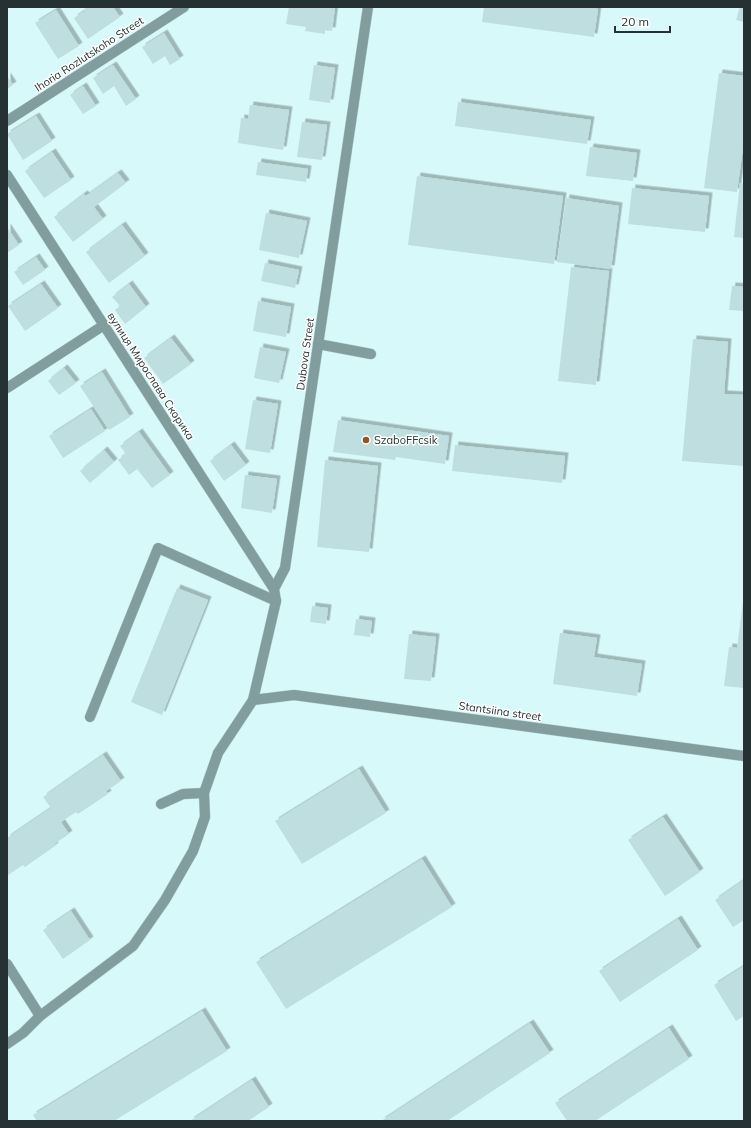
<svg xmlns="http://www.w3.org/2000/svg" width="751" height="1128" font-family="Mulish,sans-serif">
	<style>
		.building { fill: #bededf; filter: url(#shadow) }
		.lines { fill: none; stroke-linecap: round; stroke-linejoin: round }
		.service-casing { stroke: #b8d5d6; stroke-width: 11 }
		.minor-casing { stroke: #b8d5d6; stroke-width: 11 }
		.service { stroke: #819d9e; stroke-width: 10 }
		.minor { stroke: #819d9e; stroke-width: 10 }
		.poi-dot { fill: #975226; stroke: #fff; stroke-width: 1.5 }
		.labels { text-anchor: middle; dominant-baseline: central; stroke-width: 3; stroke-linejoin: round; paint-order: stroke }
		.street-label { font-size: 11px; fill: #253132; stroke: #fff }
		.poi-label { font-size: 11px; fill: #253132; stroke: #fff; text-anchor: start }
	</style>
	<defs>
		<filter id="shadow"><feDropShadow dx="3.5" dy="-3.5" stdDeviation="0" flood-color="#0004"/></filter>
	</defs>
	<rect width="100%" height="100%" fill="#d8f9fa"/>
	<g class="building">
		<path d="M 84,7 L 113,7 L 120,17 L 88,39 L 74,18 L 86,10 Z"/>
		<path d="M 289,7 L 335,7 L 332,31 L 325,30 L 325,34 L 305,31 L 306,27 L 286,24 Z"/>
		<path d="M 484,7 L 586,7 L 598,9 L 594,37 L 482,22 Z"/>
		<path d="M 740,7 L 744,7 L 744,22 L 736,20 Z"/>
		<path d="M 56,10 L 79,46 L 58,59 L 35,23 Z"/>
		<path d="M 164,33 L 180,59 L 170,65 L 165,56 L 153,64 L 142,47 Z"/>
		<path d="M 113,65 L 136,99 L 126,106 L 114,86 L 103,94 L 93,78 Z"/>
		<path d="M 314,65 L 335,68 L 330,103 L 309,100 Z"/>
		<path d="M 719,73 L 744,76 L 744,140 L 737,192 L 704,188 Z"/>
		<path d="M 7,76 L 13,85 L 7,89 Z"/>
		<path d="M 83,86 L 96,106 L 83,114 L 70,95 Z"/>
		<path d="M 458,102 L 591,120 L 587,144 L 455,126 Z"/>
		<path d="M 250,105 L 289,110 L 283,150 L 238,143 L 241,118 L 248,119 Z"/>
		<path d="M 36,116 L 52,141 L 23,160 L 7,134 Z"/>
		<path d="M 302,122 L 327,125 L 322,160 L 297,157 Z"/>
		<path d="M 590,147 L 637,153 L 633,181 L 586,176 Z"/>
		<path d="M 52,152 L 71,180 L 44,198 L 25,171 Z"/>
		<path d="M 258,162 L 308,169 L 306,182 L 256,175 Z"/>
		<path d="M 118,173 L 126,183 L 94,207 L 103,219 L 73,242 L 54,217 L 84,194 L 86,196 Z"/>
		<path d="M 417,176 L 563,196 L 554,264 L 408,245 Z"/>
		<path d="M 740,183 L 744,184 L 744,238 L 734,237 Z"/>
		<path d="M 632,188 L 709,196 L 705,232 L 628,224 Z"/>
		<path d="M 566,198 L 619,206 L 611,269 L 557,262 Z"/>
		<path d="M 266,213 L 307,221 L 299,258 L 259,250 Z"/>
		<path d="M 122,225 L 145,256 L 109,283 L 86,252 Z"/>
		<path d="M 7,227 L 19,245 L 7,253 Z"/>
		<path d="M 36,257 L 45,270 L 23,285 L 14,272 Z"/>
		<path d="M 265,263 L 299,270 L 295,288 L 261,281 Z"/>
		<path d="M 571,267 L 609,271 L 596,385 L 558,381 Z"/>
		<path d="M 41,284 L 58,308 L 25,331 L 8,306 Z"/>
		<path d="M 129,284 L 146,307 L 125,324 L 115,310 L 120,306 L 112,297 Z"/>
		<path d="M 732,286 L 744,287 L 744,311 L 729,310 Z"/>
		<path d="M 258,301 L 291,307 L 286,337 L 253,331 Z"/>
		<path d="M 171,338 L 191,364 L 163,384 L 144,358 Z"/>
		<path d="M 693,339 L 728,342 L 724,394 L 744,395 L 744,466 L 682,461 Z"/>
		<path d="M 260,347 L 286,352 L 279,383 L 254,378 Z"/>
		<path d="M 64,368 L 76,383 L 59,395 L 48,381 Z"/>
		<path d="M 102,372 L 130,417 L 109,430 L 80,386 Z"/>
		<path d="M 253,400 L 278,404 L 270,453 L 245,449 Z"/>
		<path d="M 91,409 L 105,431 L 63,458 L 49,436 Z"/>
		<path d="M 338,420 L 449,436 L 445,464 L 396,457 L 395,460 L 333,452 Z"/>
		<path d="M 139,432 L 170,475 L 152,488 L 137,469 L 129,475 L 118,460 L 126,454 L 120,446 Z"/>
		<path d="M 231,445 L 246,465 L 224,481 L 210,461 Z"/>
		<path d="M 455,445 L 565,456 L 562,483 L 452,471 Z"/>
		<path d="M 104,450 L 114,462 L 90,483 L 80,471 Z"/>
		<path d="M 325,460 L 378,466 L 369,552 L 317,547 Z"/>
		<path d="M 245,475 L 277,479 L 272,513 L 241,508 Z"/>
		<path d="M 177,588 L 208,600 L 162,715 L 131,702 Z"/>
		<path d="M 743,601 L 744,601 L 744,688 L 724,686 L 729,647 L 737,648 Z"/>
		<path d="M 312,606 L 328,608 L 326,624 L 310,622 Z"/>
		<path d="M 356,619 L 372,621 L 370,637 L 354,635 Z"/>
		<path d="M 560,633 L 597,638 L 594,657 L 642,664 L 637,696 L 553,684 Z"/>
		<path d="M 409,634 L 436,637 L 431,681 L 404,679 Z"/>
		<path d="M 103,755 L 121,781 L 106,791 L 108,794 L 78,814 L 76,812 L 61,822 L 69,834 L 54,844 L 55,846 L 25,867 L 23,865 L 8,875 L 7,873 L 7,838 L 51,808 L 43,797 Z"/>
		<path d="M 359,769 L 386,813 L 302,864 L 275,821 Z"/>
		<path d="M 663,817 L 700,872 L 665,896 L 628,840 Z"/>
		<path d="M 422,859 L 452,907 L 286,1009 L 256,962 Z"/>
		<path d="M 744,880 L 744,920 L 733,927 L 715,900 Z"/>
		<path d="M 71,911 L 90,940 L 63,959 L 43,930 Z"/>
		<path d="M 678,919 L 698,950 L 620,1002 L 599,971 Z"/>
		<path d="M 744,966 L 744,1016 L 736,1021 L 714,985 Z"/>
		<path d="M 202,1011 L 227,1051 L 114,1121 L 37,1121 L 33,1115 Z"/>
		<path d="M 530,1023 L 550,1053 L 447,1121 L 381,1121 Z"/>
		<path d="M 669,1028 L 689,1059 L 595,1121 L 567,1121 L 555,1103 Z"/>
		<path d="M 252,1080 L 269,1107 L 248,1121 L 190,1121 Z"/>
	</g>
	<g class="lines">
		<g class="service-casing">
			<g id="service">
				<path d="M 318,344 L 371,354"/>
				<path d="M 90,717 L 158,548 L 276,601"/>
				<path d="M 161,804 L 183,794 L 204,793"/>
			</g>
		</g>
		<g class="minor-casing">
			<g id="minor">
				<path d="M 7,121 L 184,7"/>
				<path d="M 7,175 L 274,589"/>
				<path d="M 7,388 L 104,325"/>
				<path d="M 253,700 L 294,695 L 744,756"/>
				<path d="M 7,964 L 40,1016"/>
				<path d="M 7,1044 L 23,1033 L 40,1016 L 133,946 L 165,900 L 193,851 L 205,817 L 204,793 L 218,753 L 253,700 L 276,601 L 274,589 L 285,568 L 368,7"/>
			</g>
		</g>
		<use href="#service" class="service"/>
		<use href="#minor" class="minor"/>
	</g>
	<circle class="poi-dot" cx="366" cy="440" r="4"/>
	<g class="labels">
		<g class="street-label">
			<text transform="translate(89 54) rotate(-33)">Ihoria Rozlutskoho Street</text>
			<text transform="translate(305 354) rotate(-82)">Dubova Street</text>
			<text transform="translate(151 376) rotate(57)">вулиця Мирослава Скорика</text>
			<text transform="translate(500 711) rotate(8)">Stantsiina street</text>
		</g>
		<g class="poi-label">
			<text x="374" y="440">SzaboFFcsik</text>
		</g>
	</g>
	<rect width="751" height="1128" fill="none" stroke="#253132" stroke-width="16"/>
	<path d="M615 26v6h55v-6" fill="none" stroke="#253132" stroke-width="2"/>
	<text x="621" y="26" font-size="12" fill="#253132" stroke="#ffffff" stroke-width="3" paint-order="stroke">20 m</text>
</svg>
